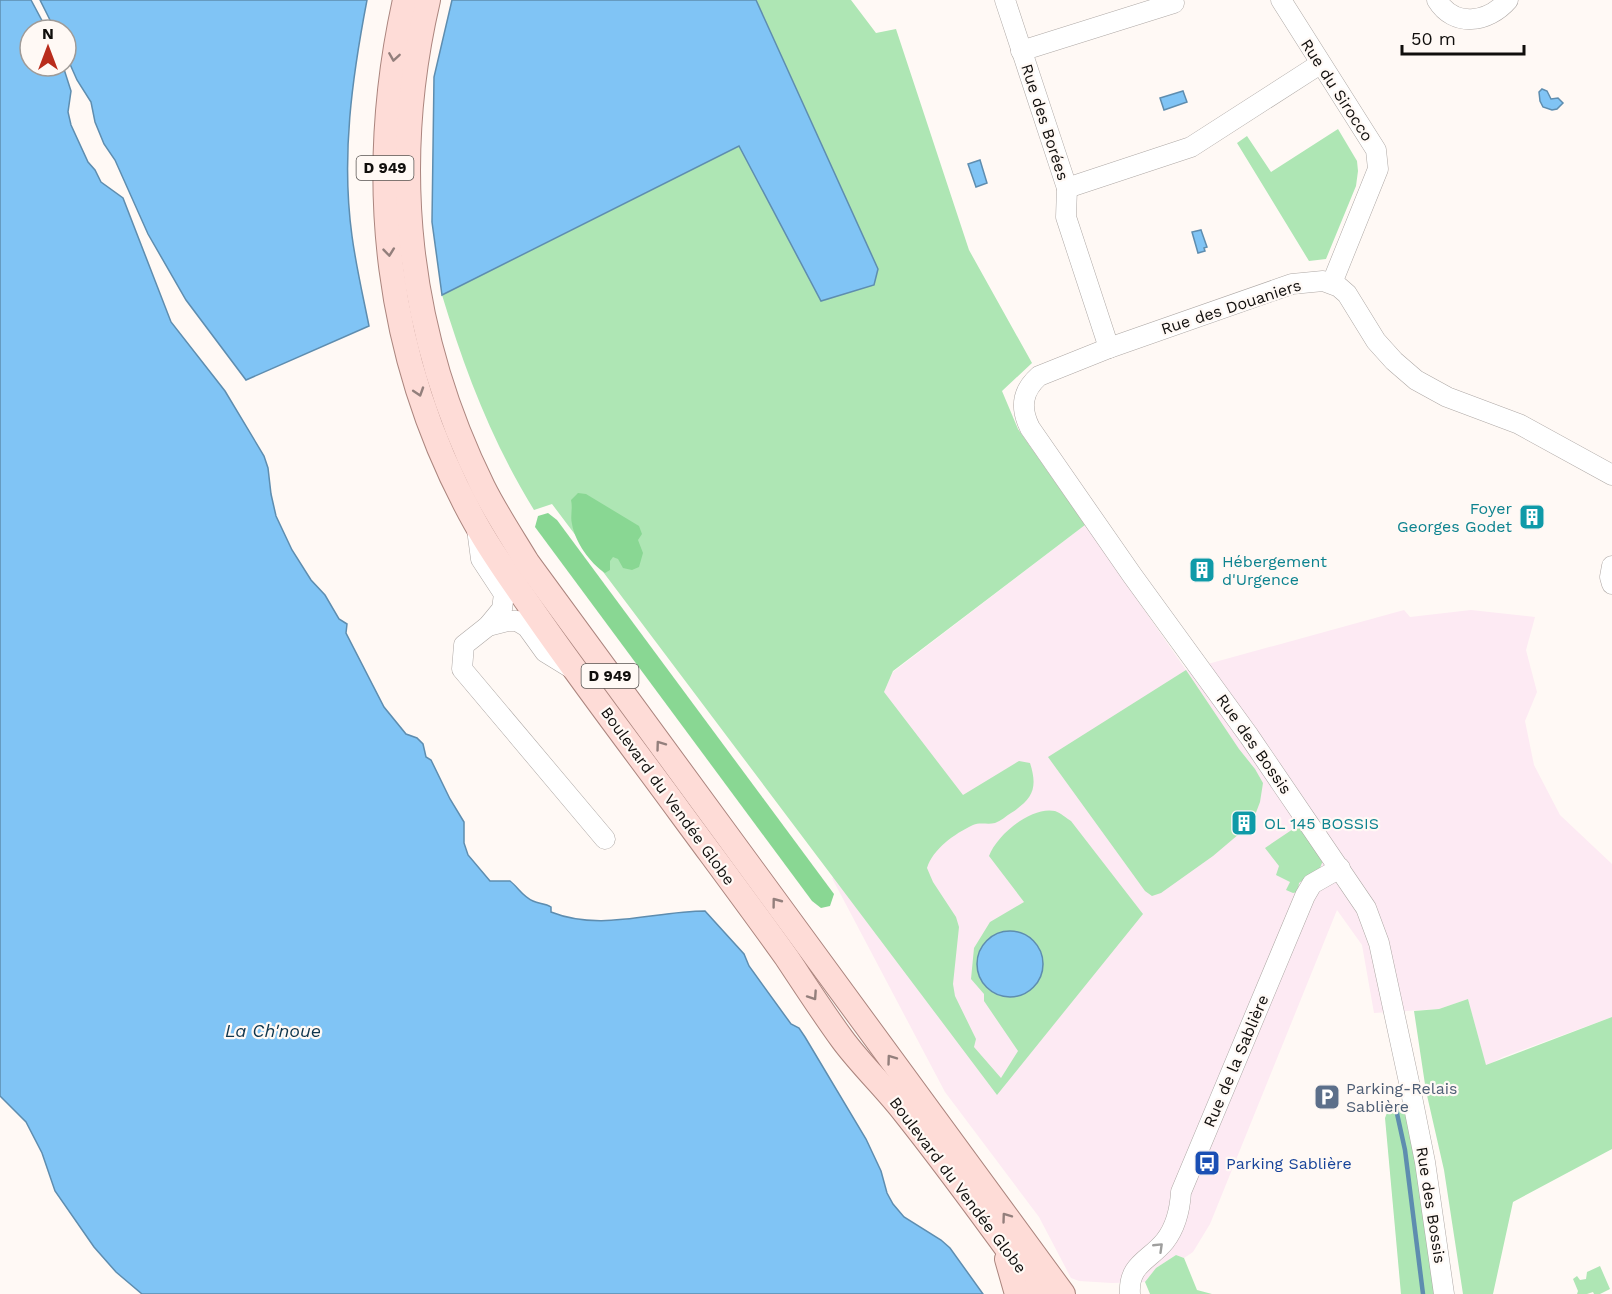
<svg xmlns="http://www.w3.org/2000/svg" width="1612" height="1294" font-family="'Work Sans',sans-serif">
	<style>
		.industrial { fill: #fdeaf3 }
		.green { fill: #aee6b4 }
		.forest { fill: #89d793 }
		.water { fill: #80c4f5; stroke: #5e8daf; stroke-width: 1.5 }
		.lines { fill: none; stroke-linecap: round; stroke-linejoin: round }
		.stream { stroke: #5e8daf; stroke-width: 4.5 }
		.minor-casing { stroke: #aea8a5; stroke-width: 21 }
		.major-casing { stroke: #ab857e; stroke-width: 26 }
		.minor { stroke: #fff; stroke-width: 20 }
		.major { stroke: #fedcd7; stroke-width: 24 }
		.oneway { stroke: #937f7c }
		.oneway2 { stroke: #9f9f9e }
		.labels { text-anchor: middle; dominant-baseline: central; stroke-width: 4.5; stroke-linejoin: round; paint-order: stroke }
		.shield { fill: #fff9f5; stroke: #585452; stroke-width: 1.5 }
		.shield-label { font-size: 15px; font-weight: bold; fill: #100e0c }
		.street-label { font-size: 16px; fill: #100e0c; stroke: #fff9f5 }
		.culture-label { font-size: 16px; fill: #0d838f; stroke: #fff9f5; text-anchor: start }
		.service-label { font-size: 16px; fill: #4e5e75; stroke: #fff9f5; text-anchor: start }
		.transit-label { font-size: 16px; fill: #164399; stroke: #fff9f5; text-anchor: start }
		.water-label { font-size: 18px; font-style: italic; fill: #0d344c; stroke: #fff9f5 }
	</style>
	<rect width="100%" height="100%" fill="#fff9f5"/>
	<path class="industrial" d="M 1085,525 L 1186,670 L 1404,610 L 1410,617 L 1471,610 L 1535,617 L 1526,650 L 1537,692 L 1525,721 L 1534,765 L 1560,815 L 1612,864 L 1612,1017 L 1503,1057 L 1486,1066 L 1468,999 L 1439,1009 L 1374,1013 L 1362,945 L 1337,910 L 1210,1224 L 1193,1252 L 1184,1258 L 1176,1255 L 1156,1268 L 1145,1282 L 1112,1283 L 1079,1281 L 1071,1278 L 1039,1217 L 945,1092 L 832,878 L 962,795 L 883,693 L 893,672 Z"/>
	<g class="green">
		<path d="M 756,0 L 851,0 L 876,33 L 896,29 L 969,250 L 1032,363 L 1002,391 L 1018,429 L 1085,525 L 893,671 L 884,692 L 963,795 L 1019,761 L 1030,763 C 1038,788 1033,799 1011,813 C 1006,816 1001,821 995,823 C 988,825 980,822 973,825 C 954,834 933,849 927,868 L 933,882 L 956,917 L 959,927 L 953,984 L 955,996 L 976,1039 L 974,1047 L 1001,1078 L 1018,1051 L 984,1001 L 984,994 L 971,979 L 974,948 L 990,922 L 1024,902 L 989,856 C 997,835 1031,806 1055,811 C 1061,813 1066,818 1071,821 L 1143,914 L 997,1095 L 552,504 L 534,510 C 492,442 465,371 442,295 L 739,146 L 821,301 L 873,285 L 878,269 Z"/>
		<path d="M 1338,129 L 1357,161 L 1358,171 L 1356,186 L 1326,259 L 1309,261 L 1237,143 L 1247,136 L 1271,172 Z"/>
		<path d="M 1186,670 L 1239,749 L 1255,769 L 1263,783 L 1260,802 L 1252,823 L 1213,856 L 1161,893 L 1152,896 L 1145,891 L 1048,757 Z"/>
		<path d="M 1299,825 L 1324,858 L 1320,868 L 1299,883 L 1298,892 L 1293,893 L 1286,890 L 1290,882 L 1276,875 L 1279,866 L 1265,848 Z"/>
		<path d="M 1468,999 L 1486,1065 L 1612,1017 L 1612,1149 L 1513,1202 L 1493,1294 L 1463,1294 L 1444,1170 L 1426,1091 L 1414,1011 L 1439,1009 Z"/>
		<path d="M 1400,1105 L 1404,1108 L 1420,1183 L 1434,1294 L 1401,1294 L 1385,1118 C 1388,1109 1391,1106 1400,1105 Z"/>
		<path d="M 1176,1255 L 1184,1258 L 1197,1290 L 1212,1294 L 1150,1294 L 1145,1282 L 1156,1268 Z"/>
		<path d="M 1600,1266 L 1610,1289 L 1600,1294 L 1594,1294 L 1593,1292 L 1587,1294 L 1577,1294 L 1578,1291 L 1573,1279 L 1577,1276 L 1580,1280 L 1586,1279 L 1587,1272 Z"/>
	</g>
	<g class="forest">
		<path d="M 578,493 L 586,494 L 639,526 L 642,534 L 638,540 L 643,553 L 639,567 L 632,570 L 623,568 L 618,559 L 613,557 L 610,561 L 610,570 L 605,573 C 590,563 575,542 572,524 C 570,516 573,509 571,500 Z"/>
		<path d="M 548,513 L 557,520 L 834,894 L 830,906 L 821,908 L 812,901 L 535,527 L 538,516 Z"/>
	</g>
	<g class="water">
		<path d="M 0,0 L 31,0 L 47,30 L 30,30 L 30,66 L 63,66 L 71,91 L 68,112 L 71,125 L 88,162 L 95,170 L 101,182 L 123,198 L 171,322 L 225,391 L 264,456 L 268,468 L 271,494 L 276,516 L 292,550 L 311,580 L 325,595 L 339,619 L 347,624 L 346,633 L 384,707 L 406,734 L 417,738 L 423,744 L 426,757 L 431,760 L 450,799 L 464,822 L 464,843 L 468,855 L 490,881 L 510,881 C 518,887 522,896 533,901 C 539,904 545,903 551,907 L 551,912 C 601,932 654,911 705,911 L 744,954 L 749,966 L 791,1024 L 799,1028 L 805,1037 L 866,1139 L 881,1171 L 887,1193 L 893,1204 L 904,1217 L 941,1240 L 950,1248 L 983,1294 L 142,1294 L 116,1272 L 94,1247 L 55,1191 L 42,1153 L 26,1122 L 0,1096 Z"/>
		<path d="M 40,0 L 367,0 C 352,78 341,157 352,236 C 356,266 363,296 369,326 L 246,380 L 186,300 L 148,234 L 115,160 L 104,144 L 95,122 L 91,102 L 77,80 L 66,55 L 66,30 L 55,30 Z"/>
		<path d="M 452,0 L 756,0 L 878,269 L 874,285 L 821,301 L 739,146 L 442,295 L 432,222 L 434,77 Z"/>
		<path d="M 1542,89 L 1547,91 L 1551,99 L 1558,98 L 1563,103 L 1557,109 L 1552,110 L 1543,107 L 1540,101 L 1539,92 Z"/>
		<path d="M 1183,91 L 1187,102 L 1164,110 L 1160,98 Z"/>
		<path d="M 980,160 L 987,183 L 976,187 L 968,164 Z"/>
		<path d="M 1201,230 L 1207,247 L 1204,248 L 1205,251 L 1198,253 L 1192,232 Z"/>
		<circle cx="1010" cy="964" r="33"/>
	</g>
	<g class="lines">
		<path class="stream" d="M 1396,1109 L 1405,1150 L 1423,1294"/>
		<g class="minor-casing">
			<g id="minor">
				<path d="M 1005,0 L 1067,188 L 1066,217 L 1109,348"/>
				<path d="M 1281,0 L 1376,150 L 1378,169 L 1332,283"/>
				<path d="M 1437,0 C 1454,28 1488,23 1508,0"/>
				<path d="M 1021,51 L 1174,3"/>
				<path d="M 1067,188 L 1191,147 L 1320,64"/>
				<path d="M 477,529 L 481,559 L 504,594 L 502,609 L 488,626 L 464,645 L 462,669 L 605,839"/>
				<path d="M 1612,566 L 1610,577 L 1612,584"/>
				<path d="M 488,626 L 508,621 L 517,621 L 527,627 L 545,652 L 571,668"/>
				<path d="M 1130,1294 C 1128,1264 1149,1261 1165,1241 C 1175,1228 1180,1209 1181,1192 L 1305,896 L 1312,884 L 1340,868"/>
				<path d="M 1444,1294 L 1425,1162 L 1409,1082 L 1379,943 L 1366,908 L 1249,736 L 1132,575 L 1030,428 C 1020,408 1022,391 1039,376 L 1109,348 L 1292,284 L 1323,281 L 1339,287 L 1347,294 L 1376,341 L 1394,361 L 1416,380 L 1447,397 L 1519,424 L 1612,475"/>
			</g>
		</g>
		<g class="major-casing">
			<g id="major">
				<path d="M 405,0 C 365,181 385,361 476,524 C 493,555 514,583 534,612 C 581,680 631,745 680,812 C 716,861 752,909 787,958 C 805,985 823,1013 842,1039 C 861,1065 885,1087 905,1113 C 952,1172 996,1233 1040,1294"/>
				<path d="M 428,0 C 389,167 407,333 483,487 C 496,513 512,537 527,562 L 1063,1294"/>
				<path d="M 1007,1259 L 1017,1294"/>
			</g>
		</g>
		<use href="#minor" class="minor"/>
		<use href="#major" class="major"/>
	</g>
	<defs><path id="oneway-chevron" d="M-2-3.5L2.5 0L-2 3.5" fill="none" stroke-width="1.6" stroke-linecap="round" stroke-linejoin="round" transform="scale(1.5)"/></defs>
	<g class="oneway">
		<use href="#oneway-chevron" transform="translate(394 57) rotate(99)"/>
		<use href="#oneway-chevron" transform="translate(389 252) rotate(84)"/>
		<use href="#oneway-chevron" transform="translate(419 392) rotate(72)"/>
		<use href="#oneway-chevron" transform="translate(660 745) rotate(-126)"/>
		<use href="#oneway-chevron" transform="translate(776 902) rotate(-127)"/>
		<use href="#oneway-chevron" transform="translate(813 996) rotate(56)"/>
		<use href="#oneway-chevron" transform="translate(891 1059) rotate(-126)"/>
		<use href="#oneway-chevron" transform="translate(1006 1217) rotate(-126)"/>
	</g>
	<use class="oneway2" href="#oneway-chevron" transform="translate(1159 1247) rotate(-44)"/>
	<defs>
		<g id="building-square" transform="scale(1.35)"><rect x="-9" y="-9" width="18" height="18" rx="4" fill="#0f9aa8" stroke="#fff9f5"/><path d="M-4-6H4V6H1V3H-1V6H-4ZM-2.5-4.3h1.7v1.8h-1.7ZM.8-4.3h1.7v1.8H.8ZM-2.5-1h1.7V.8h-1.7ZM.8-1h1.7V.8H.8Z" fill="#fff"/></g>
		<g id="parking-square" transform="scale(1.35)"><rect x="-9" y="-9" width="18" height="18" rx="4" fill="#5c6f8a" stroke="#fff9f5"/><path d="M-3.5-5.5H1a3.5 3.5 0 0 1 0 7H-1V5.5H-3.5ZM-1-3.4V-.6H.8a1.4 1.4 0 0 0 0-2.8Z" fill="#fff"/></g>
		<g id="bus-square" transform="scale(1.35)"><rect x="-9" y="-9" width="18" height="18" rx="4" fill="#1a4fb4" stroke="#fff9f5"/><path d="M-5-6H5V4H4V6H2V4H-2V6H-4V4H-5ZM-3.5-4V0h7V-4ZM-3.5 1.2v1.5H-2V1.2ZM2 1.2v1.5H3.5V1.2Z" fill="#fff"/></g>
	</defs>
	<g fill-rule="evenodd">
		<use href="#building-square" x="1532" y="517"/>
		<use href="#building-square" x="1202" y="570"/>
		<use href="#building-square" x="1244" y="823"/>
		<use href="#parking-square" x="1327" y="1097"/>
		<use href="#bus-square" x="1207" y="1163"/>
	</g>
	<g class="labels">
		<g class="shield">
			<rect x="356.5" y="156" width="57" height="24" rx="4.5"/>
			<rect x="581.5" y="664" width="57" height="24" rx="4.5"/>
		</g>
		<g class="shield-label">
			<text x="385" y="168">D 949</text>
			<text x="610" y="676">D 949</text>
		</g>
		<g class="street-label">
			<text transform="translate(1337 90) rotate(57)">Rue du Sirocco</text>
			<text transform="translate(1045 122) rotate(72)">Rue des Borées</text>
			<text transform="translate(1231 307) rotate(-18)">Rue des Douaniers</text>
			<text transform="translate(1254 744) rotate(55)">Rue des Bossis</text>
			<text transform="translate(668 796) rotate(54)">Boulevard du Vendée Globe</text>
			<text transform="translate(1236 1061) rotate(-67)">Rue de la Sablière</text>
			<text transform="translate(958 1185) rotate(53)">Boulevard du Vendée Globe</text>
			<text transform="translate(1431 1205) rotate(81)">Rue des Bossis</text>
		</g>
		<g class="culture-label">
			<text x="1512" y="508" text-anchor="end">Foyer<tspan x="1512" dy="18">Georges Godet</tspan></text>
			<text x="1222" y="561">Hébergement<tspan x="1222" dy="18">d'Urgence</tspan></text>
			<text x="1264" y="823">OL 145 BOSSIS</text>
		</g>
		<g class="service-label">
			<text x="1346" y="1088">Parking-Relais<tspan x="1346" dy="18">Sablière</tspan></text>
		</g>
		<g class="transit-label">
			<text x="1226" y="1163">Parking Sablière</text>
		</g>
		<g class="water-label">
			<text x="273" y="1030">La Ch'noue</text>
		</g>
	</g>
	<g transform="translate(48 48)"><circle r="28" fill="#fff9f5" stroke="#9f9b98" stroke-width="1.5"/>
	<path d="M0-4.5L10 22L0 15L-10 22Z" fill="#b92c1c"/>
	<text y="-9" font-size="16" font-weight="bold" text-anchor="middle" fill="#100e0c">N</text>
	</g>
	<path d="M1402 45v9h122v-9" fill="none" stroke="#100e0c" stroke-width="3"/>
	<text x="1411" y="45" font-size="18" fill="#100e0c" stroke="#fff9f5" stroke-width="4.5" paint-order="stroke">50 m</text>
</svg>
